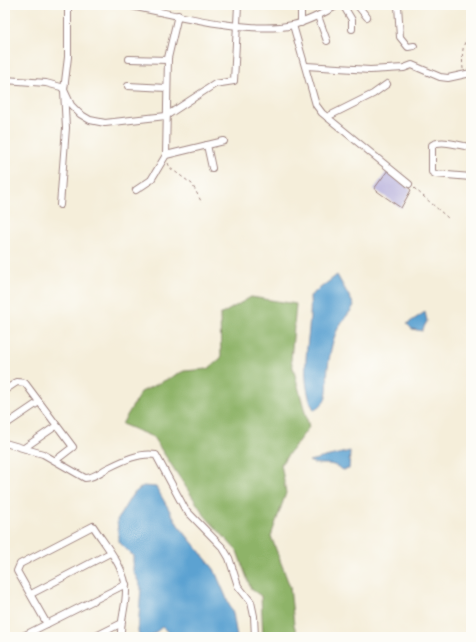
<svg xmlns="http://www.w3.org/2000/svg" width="476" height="642" font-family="'IM FELL Great Primer',serif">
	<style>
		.forest { fill: #8eb368; stroke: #6c694a }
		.water { fill: #5ba2d1; stroke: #52607e }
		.building { fill: #b5afdb }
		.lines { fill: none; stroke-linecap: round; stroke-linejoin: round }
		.minor-casing { stroke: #a08682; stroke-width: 8 }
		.path { stroke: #a08682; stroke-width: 1; stroke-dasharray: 3 3; stroke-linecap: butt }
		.minor { stroke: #fff; stroke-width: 6 }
	</style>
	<rect width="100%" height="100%" fill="#fdfcf7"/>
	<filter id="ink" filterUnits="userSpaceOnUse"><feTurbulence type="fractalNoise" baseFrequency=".025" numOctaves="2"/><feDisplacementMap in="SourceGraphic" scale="8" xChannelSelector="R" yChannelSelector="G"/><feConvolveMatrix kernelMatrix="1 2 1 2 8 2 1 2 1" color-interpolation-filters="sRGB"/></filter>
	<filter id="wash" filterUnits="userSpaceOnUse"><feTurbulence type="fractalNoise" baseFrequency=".012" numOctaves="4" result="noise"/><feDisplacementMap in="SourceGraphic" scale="16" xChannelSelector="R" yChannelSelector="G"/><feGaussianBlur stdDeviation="0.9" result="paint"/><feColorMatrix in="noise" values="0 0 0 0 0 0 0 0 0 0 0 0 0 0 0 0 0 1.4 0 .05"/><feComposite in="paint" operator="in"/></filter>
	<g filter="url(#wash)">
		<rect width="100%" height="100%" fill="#f5eeda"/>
		<path class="forest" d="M 251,297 L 296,304 L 291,360 L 309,427 L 281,464 L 286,493 L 271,536 L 290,587 L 294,625 L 298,637 L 263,637 L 261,596 L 251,589 L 237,551 L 205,516 L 153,437 L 122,424 L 141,392 L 184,371 L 208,369 L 221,358 L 220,315 Z"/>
		<g class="water">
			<path d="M 337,275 L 354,305 C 351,312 346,316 342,322 C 333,334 330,353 328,367 C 326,383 332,402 314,410 C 296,374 313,334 310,296 Z"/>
			<path d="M 425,312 L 427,321 L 422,331 L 412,329 L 407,324 Z"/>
			<path d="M 350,451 L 349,469 L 343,470 C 328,459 322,468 309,461 Z"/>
			<path d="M 143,486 L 156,487 L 178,525 L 214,569 L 233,613 L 237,637 L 174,637 L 162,627 L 150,637 L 140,637 L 138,631 L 141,587 L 133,571 L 133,556 L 119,542 L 117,520 L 132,495 Z"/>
		</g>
		<g id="blocks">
			<path class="building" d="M 388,170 L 411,190 L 401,208 L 374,189 Z"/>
		</g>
	</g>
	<g filter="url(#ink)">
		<use href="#blocks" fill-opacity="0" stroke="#a08682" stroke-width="1"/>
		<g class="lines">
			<g class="minor-casing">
				<g id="minor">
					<path d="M 127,5 C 172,14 249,35 293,25 C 309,21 324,13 338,5"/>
					<path d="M 343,5 L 352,20 L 352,29"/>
					<path d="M 357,5 L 367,17"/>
					<path d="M 398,5 L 400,37 L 408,47 L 414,46"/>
					<path d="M 318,16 L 327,41"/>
					<path d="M 301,23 L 301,5"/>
					<path d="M 293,25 L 316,105 L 322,113 L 409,184"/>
					<path d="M 129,59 L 168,60"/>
					<path d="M 306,66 L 370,70 L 404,68 L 412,65 L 440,77 L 448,78 L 471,73"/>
					<path d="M 5,80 L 46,83 L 61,87 L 64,90 L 71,105 L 80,114 L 90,120 L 105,123 L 166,116 L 215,84 L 234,81 L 238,5"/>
					<path d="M 128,86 L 167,88"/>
					<path d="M 327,117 L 373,94 L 387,84"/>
					<path d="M 207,145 L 212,168"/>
					<path d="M 471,147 C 460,146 442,139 432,145 L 432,172 L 435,174 L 471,177"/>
					<path d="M 166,155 L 168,58 L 178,15"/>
					<path d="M 136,190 L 151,180 L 166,155 L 224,141"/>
					<path d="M 60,205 L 66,128 L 64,90 L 68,57 L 68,5"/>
					<path d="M 5,390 L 17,382 L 25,383 L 73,447 L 56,460"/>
					<path d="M 5,425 L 39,402"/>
					<path d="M 5,443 L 43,454 L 85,478 C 94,478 100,472 108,468 C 122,461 140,452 156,455 L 185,509 L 223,548 L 229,558 L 238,586 L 251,602 L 254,616 L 255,637"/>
					<path d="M 24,448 L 56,426"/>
					<path d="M 31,594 L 110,553"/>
					<path d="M 47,624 L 17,571 L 20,564 L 93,526 C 105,545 126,568 126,591 C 126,607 120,621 121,637"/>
					<path d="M 21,637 L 126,584"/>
					<path d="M 94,637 L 120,624"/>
				</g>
			</g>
			<g class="path">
				<path d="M 463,69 C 462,57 461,42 471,34"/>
				<path d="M 168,163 L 170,168 L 192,184 L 202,203"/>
				<path d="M 414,188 L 448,218"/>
			</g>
			<use href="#minor" class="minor"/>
		</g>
	</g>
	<rect width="476" height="642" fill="none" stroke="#fdfcf7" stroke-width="20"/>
</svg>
